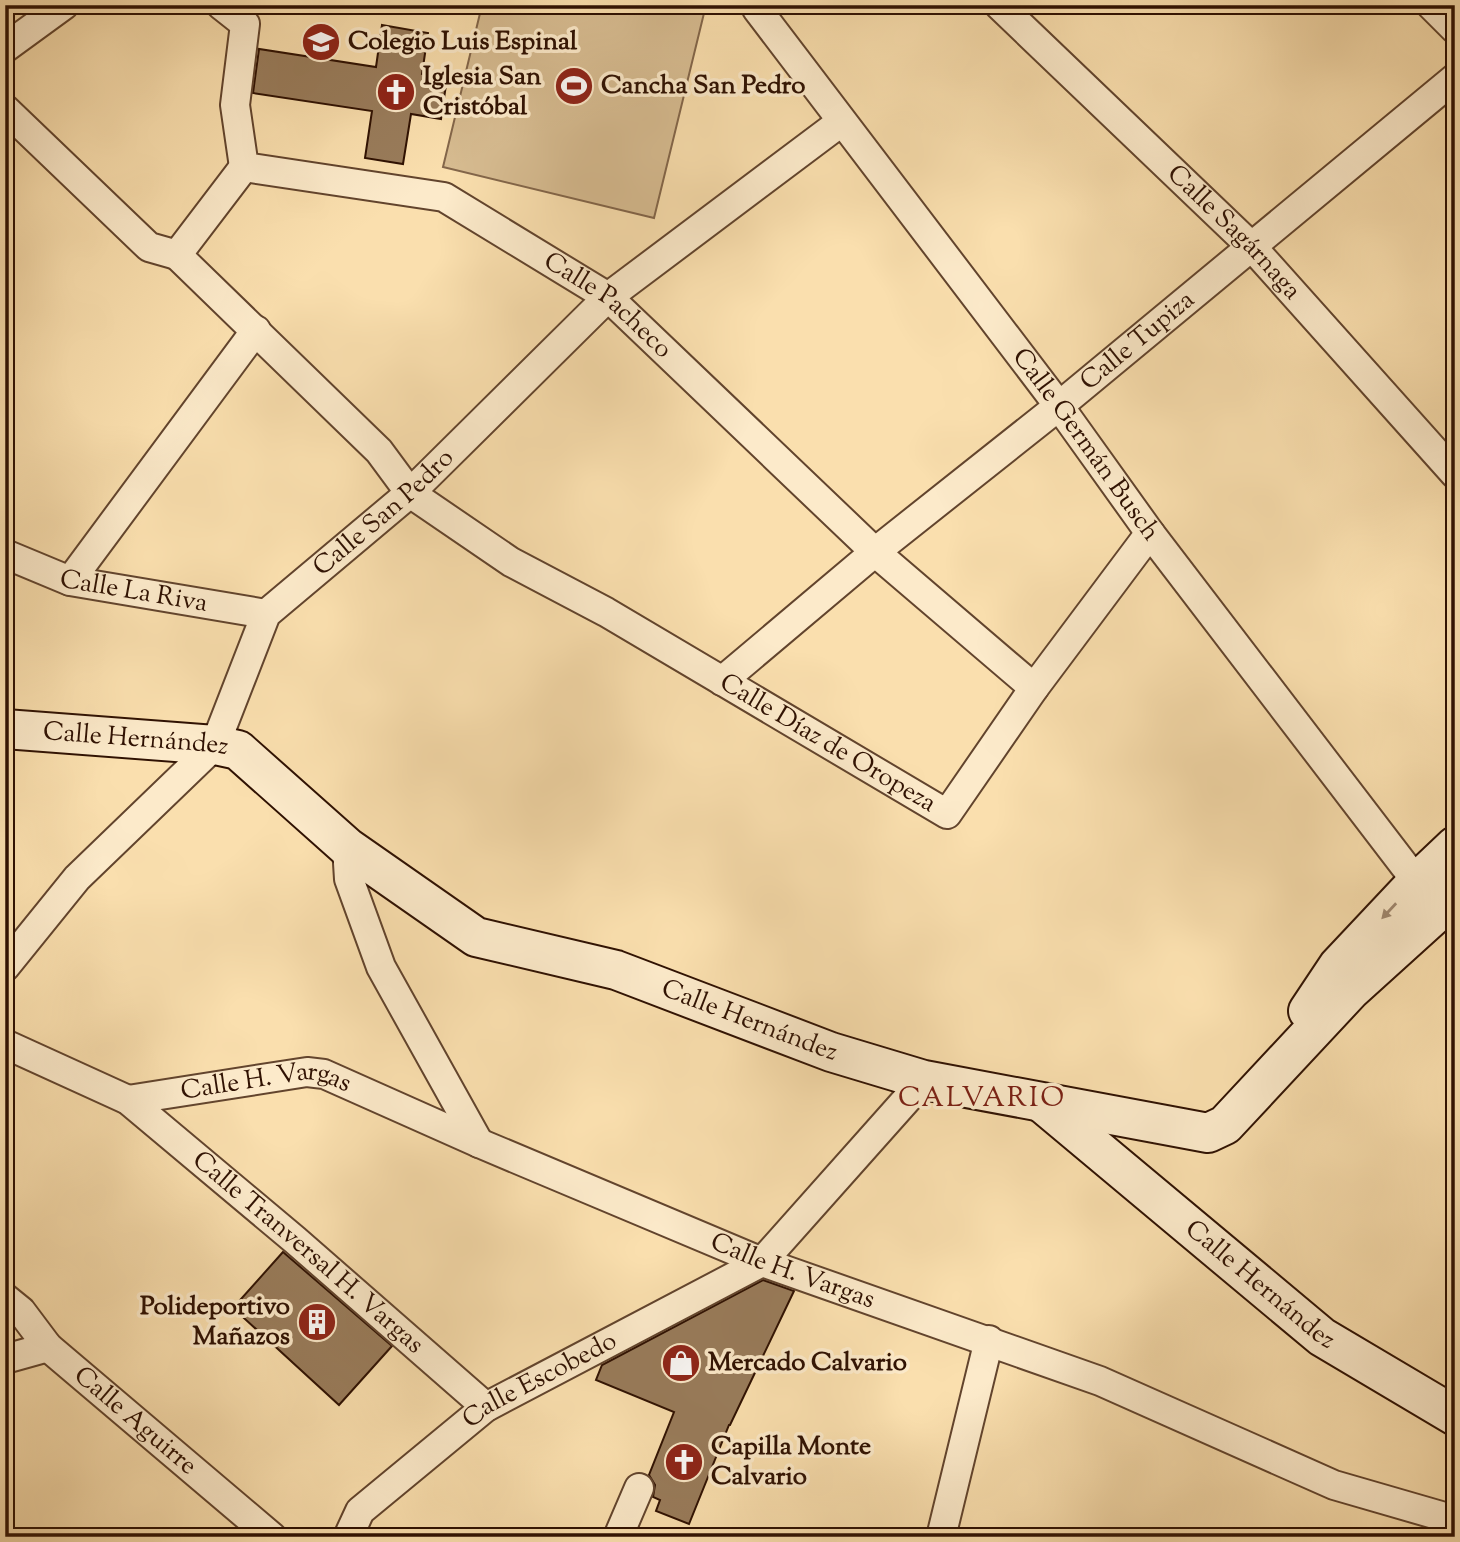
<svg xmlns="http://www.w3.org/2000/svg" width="1460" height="1542" font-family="'Sorts Mill Goudy',serif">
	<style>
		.green { fill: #d7bc91; stroke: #83664a; stroke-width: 2 }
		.building { fill: #997c5b; stroke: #2f1102; stroke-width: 2 }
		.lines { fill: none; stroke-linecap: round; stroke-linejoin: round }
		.minor-casing { stroke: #62442d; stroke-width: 32 }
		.secondary-casing { stroke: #2f1102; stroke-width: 42 }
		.minor { stroke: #fceaca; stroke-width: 28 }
		.secondary { stroke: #fceaca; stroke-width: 38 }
		.oneway { fill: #a08870 }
		.labels { text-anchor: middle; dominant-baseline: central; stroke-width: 7; stroke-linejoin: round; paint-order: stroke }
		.poi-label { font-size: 26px; font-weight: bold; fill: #2f1102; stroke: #fceaca; text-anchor: start }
		.street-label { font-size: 26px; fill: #2f1102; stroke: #fceaca }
		.neighbourhood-label { font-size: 28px; letter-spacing: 2px; fill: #7a1f14; stroke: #fceaca }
	</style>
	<rect width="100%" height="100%" fill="#fadfae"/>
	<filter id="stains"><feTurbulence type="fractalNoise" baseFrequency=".00286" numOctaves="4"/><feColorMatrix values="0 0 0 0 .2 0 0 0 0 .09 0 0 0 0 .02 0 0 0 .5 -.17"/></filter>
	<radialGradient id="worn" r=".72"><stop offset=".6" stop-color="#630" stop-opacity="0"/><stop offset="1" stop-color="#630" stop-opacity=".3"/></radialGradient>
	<path class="green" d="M 482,5 L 706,5 L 654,218 L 443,167 Z"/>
	<g class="building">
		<path d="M 382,25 L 428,33 L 422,74 L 447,78 L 441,119 L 411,114 L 403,164 L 365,158 L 372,111 L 253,93 L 259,49 L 376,67 Z"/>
		<path d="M 283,1252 L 392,1346 L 339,1405 L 233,1308 Z"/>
		<path d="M 763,1280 L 794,1291 L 730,1425 L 729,1425 L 689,1524 L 656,1511 L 660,1500 L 653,1497 L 655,1485 L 649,1475 L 674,1412 L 596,1380 L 602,1365 Z"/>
	</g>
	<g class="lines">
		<g class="minor-casing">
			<g id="minor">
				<path id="s1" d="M 221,5 L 245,24 L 235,105 L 244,167 L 444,197 L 608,297 L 875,552 L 1034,688"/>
				<path id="s2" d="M 756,5 L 757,9 L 1059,406 L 1150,533 L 1417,882"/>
				<path id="s3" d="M 999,5 L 1252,247 L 1455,474"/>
				<path d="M 1431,5 L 1455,29"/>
				<path d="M 5,48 L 64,5"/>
				<path d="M 5,109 L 149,247 L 177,255 L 244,167"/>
				<path id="s4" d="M 177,255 L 379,451 L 410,493 L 511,562 L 606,612 L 947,814 L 1034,688 L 1150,533"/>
				<path id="s5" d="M 5,554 L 70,581 L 266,614"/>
				<path d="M 70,581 L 256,330"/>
				<path id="s6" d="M 722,681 L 875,552 L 1059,406 L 1455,78"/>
				<path d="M 347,847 L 349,879 L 381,967 L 479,1143"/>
				<path id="s7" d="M 5,967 L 77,878 L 215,745 L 266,614 L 410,493 L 608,297 L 841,122"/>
				<path id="s8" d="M 5,1044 L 128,1100 L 295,1240 L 486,1407"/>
				<path id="s9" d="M 128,1100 L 307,1072 L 324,1074 L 479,1143 L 762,1262 L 1100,1381 L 1334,1485 L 1455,1520"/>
				<path id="s10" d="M 5,1298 L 21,1311 L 48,1347 L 272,1537"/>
				<path d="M 5,1359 L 48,1347"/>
				<path id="s11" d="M 348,1537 L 360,1511 L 486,1407 L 762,1262 L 924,1080"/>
				<path d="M 618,1537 L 639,1488"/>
				<path d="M 941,1537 L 989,1340"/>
			</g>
		</g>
		<g class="secondary-casing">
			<g id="secondary">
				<path id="s12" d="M 5,729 L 215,745 L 238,750 L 347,847 L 476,937 L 616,970 L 831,1052 L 924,1080 L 1208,1133 L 1225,1125 L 1350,991 L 1455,896"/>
				<path d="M 1308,1011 L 1338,966 L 1417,882 L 1455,846"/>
				<path id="s13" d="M 1042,1103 L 1322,1337 L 1455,1416"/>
			</g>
		</g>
		<use href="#minor" class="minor"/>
		<use href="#secondary" class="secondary"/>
	</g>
	<defs><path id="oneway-solid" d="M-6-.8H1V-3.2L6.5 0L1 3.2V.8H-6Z" transform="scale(1.75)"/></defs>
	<use class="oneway" href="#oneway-solid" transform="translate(1389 911) rotate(133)"/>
	<defs>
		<g id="school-disc" transform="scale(2.0125)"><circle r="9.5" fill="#8f2418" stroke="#fceaca"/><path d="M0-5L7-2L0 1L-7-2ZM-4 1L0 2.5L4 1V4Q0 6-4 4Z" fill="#fff"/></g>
		<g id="stadium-disc" transform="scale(2.0125)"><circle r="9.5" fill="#8f2418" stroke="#fceaca"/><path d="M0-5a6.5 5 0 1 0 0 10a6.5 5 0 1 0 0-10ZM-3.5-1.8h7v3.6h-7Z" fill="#fff"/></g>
		<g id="church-disc" transform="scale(2.0125)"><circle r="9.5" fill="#8f2418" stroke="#fceaca"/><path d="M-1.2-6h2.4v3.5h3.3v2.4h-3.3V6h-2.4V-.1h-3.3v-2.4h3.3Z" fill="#fff"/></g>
		<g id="building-disc" transform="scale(2.0125)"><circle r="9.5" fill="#8f2418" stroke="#fceaca"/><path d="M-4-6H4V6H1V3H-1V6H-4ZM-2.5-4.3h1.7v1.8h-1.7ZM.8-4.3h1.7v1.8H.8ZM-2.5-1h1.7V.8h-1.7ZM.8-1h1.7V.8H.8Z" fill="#fff"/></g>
		<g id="shop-disc" transform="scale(2.0125)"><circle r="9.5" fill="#8f2418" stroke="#fceaca"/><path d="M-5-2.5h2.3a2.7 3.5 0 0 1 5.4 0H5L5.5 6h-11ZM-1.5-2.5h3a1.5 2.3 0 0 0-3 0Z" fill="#fff"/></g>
	</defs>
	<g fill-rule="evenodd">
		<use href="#school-disc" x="321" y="42"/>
		<use href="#stadium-disc" x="574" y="86"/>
		<use href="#church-disc" x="396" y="92"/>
		<use href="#building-disc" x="317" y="1322"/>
		<use href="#shop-disc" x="681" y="1363"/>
		<use href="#church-disc" x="684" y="1462"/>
	</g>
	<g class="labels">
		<g class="poi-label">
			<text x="348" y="42">Colegio Luis Espinal</text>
			<text x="423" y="77">Iglesia San<tspan x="423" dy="30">Cristóbal</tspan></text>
			<text x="601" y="86">Cancha San Pedro</text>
			<text x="290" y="1307" text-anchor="end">Polideportivo<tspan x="290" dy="30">Mañazos</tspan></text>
			<text x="708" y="1363">Mercado Calvario</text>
			<text x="711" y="1447">Capilla Monte<tspan x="711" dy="30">Calvario</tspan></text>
		</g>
		<g class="street-label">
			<text stroke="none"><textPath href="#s3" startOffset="327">Calle Sagárnaga</textPath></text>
			<text stroke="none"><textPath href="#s1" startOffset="574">Calle Pacheco</textPath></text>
			<text stroke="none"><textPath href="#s6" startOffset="537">Calle Tupiza</textPath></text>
			<text stroke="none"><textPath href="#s2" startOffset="550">Calle Germán Busch</textPath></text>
			<text stroke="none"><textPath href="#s7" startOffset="602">Calle San Pedro</textPath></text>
			<text stroke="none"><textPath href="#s5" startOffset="135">Calle La Riva</textPath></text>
			<text stroke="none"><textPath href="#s12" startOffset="131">Calle Hernández</textPath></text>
			<text stroke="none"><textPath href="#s4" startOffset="821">Calle Díaz de Oropeza</textPath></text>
			<text stroke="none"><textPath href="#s12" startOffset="824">Calle Hernández</textPath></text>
			<text stroke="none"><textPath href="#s9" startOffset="140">Calle H. Vargas</textPath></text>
			<text stroke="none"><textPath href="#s8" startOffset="371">Calle Tranversal H. Vargas</textPath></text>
			<text stroke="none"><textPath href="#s9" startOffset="707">Calle H. Vargas</textPath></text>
			<text stroke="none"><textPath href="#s13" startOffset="284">Calle Hernández</textPath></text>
			<text stroke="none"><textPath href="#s11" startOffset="252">Calle Escobedo</textPath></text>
			<text stroke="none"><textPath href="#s10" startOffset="180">Calle Aguirre</textPath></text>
		</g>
		<g class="neighbourhood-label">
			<text x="982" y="1099">CALVARIO</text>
		</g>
	</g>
	<rect width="1460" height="1542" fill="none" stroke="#fadfae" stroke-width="28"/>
	<rect x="7" y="7" width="1446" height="1528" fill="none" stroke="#2f1102" stroke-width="3.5"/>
	<rect x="14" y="14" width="1432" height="1514" fill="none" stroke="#2f1102" stroke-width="2"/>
	<rect width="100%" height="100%" filter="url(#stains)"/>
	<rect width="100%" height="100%" fill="url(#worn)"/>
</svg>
